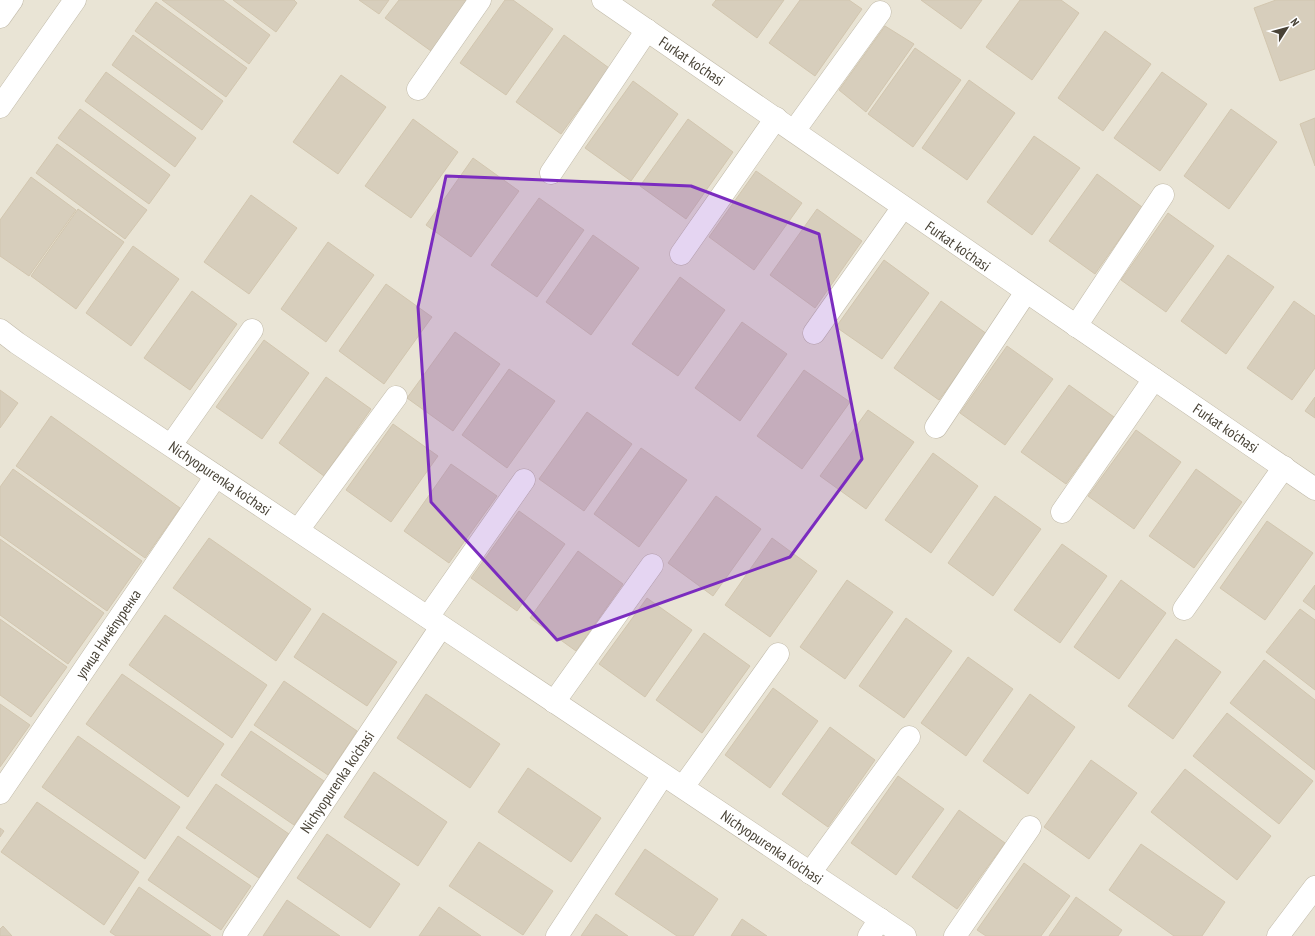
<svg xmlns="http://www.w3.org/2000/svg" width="1315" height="936" font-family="'PT Sans Narrow',sans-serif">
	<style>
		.residential { fill: #e9e4d5 }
		.building { fill: #d7cebc; stroke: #d2c6af }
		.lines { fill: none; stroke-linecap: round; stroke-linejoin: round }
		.minor-casing { stroke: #c1baa9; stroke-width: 23 }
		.minor { stroke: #fff; stroke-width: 22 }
		.marked { fill: #7b2cbf; fill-opacity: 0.2; stroke: #7b2cbf; stroke-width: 3; stroke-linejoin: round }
		.labels { text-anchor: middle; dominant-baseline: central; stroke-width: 3.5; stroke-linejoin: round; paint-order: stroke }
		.street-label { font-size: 15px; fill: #484236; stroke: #fff }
	</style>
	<rect width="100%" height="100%" fill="#f5f1e7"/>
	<rect class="residential" x="0" y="0" width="1315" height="936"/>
	<g class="building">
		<path d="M 162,0 L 223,0 L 270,35 L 249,64 Z"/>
		<path d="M 233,0 L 294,0 L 297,3 L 276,32 Z"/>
		<path d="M 359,0 L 389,0 L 379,14 Z"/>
		<path d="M 399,0 L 467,0 L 431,51 L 385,18 Z"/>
		<path d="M 505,0 L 513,0 L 553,29 L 506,95 L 460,63 Z"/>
		<path d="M 716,0 L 784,0 L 757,38 L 712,5 Z"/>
		<path d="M 800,0 L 849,0 L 862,9 L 815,76 L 769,43 Z"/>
		<path d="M 921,0 L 982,0 L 961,29 Z"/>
		<path d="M 1020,0 L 1061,0 L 1079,13 L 1032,80 L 986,47 Z"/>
		<path d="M 1276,0 L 1315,0 L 1315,69 L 1280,81 L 1254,8 Z"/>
		<path d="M 156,2 L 247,68 L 226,97 L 135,31 Z"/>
		<path d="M 885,26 L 914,44 L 866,112 L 839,90 Z"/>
		<path d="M 1105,31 L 1151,64 L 1103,131 L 1058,98 Z"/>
		<path d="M 133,35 L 223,101 L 202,130 L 112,65 Z"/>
		<path d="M 564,35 L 609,68 L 561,134 L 516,102 Z"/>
		<path d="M 915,48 L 961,80 L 913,147 L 868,114 Z"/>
		<path d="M 106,72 L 196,138 L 175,167 L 85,101 Z"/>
		<path d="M 1162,72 L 1207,104 L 1160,171 L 1114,138 Z"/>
		<path d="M 341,75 L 386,107 L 338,174 L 293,142 Z"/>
		<path d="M 969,80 L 1015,113 L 967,180 L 922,148 Z"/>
		<path d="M 633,81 L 678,114 L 631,181 L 585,148 Z"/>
		<path d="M 80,109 L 170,175 L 149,204 L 58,138 Z"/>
		<path d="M 1231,109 L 1277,142 L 1229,209 L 1184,176 Z"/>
		<path d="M 1315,118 L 1315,166 L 1300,124 Z"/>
		<path d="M 413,119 L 458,152 L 411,218 L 365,186 Z"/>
		<path d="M 688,119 L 733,152 L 686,219 L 640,186 Z"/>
		<path d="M 1034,136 L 1080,168 L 1032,235 L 987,202 Z"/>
		<path d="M 57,144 L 147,210 L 125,239 L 36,173 Z"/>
		<path d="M 473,158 L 519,191 L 471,257 L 426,225 Z"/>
		<path d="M 756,171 L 802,203 L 754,270 L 709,237 Z"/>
		<path d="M 1097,174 L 1142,207 L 1095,274 L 1049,241 Z"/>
		<path d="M 31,177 L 76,210 L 29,276 L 0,256 L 0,220 Z"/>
		<path d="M 251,195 L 297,228 L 249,294 L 204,262 Z"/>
		<path d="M 539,198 L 584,230 L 537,297 L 491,265 Z"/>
		<path d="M 78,209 L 124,242 L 76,309 L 31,276 Z"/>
		<path d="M 817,209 L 862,241 L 815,308 L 770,275 Z"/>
		<path d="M 1168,213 L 1214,246 L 1166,312 L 1121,280 Z"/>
		<path d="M 593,235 L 639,268 L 591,335 L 546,302 Z"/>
		<path d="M 328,242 L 374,275 L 326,342 L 281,309 Z"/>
		<path d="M 133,246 L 179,279 L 131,346 L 86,313 Z"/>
		<path d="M 1228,255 L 1274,287 L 1226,354 L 1181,321 Z"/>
		<path d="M 884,260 L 929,293 L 882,359 L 836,327 Z"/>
		<path d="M 680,277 L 725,310 L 678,376 L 632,344 Z"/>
		<path d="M 386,284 L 432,317 L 384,384 L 339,351 Z"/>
		<path d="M 192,291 L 237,324 L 190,390 L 144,358 Z"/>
		<path d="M 941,301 L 987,334 L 939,400 L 894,368 Z"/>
		<path d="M 1294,301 L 1315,316 L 1315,368 L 1292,400 L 1247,368 Z"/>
		<path d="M 742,322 L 787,354 L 740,421 L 695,388 Z"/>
		<path d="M 455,332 L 500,364 L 453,431 L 407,398 Z"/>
		<path d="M 264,340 L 309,373 L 262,439 L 216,407 Z"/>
		<path d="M 1007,346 L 1053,379 L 1005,445 L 960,413 Z"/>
		<path d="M 509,369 L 555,401 L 507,468 L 462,435 Z"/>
		<path d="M 804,370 L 850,402 L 802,469 L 757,436 Z"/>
		<path d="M 326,377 L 371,409 L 324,476 L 279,443 Z"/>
		<path d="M 1069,385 L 1114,417 L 1066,484 L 1021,452 Z"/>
		<path d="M 0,390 L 18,403 L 0,428 Z"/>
		<path d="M 1315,397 L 1315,418 L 1305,411 Z"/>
		<path d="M 868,410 L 914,442 L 866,509 L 820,476 Z"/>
		<path d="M 587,412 L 632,444 L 584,511 L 539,479 Z"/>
		<path d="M 51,416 L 180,508 L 145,558 L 16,466 Z"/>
		<path d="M 393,424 L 438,456 L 391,522 L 346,490 Z"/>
		<path d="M 1136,430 L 1181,462 L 1134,529 L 1088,496 Z"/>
		<path d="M 641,448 L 687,480 L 639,547 L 594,514 Z"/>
		<path d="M 933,453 L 978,486 L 931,553 L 885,520 Z"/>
		<path d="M 451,464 L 497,496 L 449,563 L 404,531 Z"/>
		<path d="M 13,469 L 142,561 L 107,611 L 0,535 L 0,487 Z"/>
		<path d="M 1196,469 L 1242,502 L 1194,568 L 1149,536 Z"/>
		<path d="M 716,496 L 761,529 L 713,596 L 668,563 Z"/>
		<path d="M 995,496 L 1041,529 L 993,596 L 948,563 Z"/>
		<path d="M 519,511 L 565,544 L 517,611 L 471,578 Z"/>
		<path d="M 1267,521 L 1313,553 L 1265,620 L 1220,588 Z"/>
		<path d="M 209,538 L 311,609 L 276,661 L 173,588 Z"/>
		<path d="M 772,538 L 817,571 L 770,637 L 725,605 Z"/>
		<path d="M 0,539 L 104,613 L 68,664 L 0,615 Z"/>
		<path d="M 1062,544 L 1107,576 L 1060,643 L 1014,610 Z"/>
		<path d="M 578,551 L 623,584 L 576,651 L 530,618 Z"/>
		<path d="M 847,580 L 893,612 L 845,679 L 800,647 Z"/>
		<path d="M 1121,580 L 1166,613 L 1119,679 L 1074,647 Z"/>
		<path d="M 1315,585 L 1315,610 L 1303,601 Z"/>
		<path d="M 647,598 L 692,630 L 645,697 L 599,664 Z"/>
		<path d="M 1300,609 L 1315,620 L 1315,690 L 1266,652 Z"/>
		<path d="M 323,613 L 397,662 L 367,706 L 294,657 Z"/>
		<path d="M 165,615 L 267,685 L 232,738 L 129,665 Z"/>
		<path d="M 906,618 L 952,651 L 904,718 L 859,686 Z"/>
		<path d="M 0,619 L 67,667 L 31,717 L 0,695 Z"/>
		<path d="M 704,633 L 750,666 L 702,733 L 656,700 Z"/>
		<path d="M 1176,639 L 1221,672 L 1173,739 L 1128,706 Z"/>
		<path d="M 968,657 L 1013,689 L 966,756 L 921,723 Z"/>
		<path d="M 1264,660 L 1315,700 L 1315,770 L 1230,703 Z"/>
		<path d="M 122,674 L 224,744 L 188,797 L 86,724 Z"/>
		<path d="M 284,681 L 357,731 L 328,775 L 254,725 Z"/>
		<path d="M 773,688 L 818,721 L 770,788 L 725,755 Z"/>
		<path d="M 426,694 L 500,744 L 470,788 L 397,738 Z"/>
		<path d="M 1030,694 L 1075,727 L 1028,794 L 983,761 Z"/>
		<path d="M 0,704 L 30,725 L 0,767 Z"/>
		<path d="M 1227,713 L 1313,781 L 1279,824 L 1193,756 Z"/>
		<path d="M 830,727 L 875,760 L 828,827 L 782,794 Z"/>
		<path d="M 251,731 L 324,781 L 294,825 L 221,775 Z"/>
		<path d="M 78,736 L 180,807 L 145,859 L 42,787 Z"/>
		<path d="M 1091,760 L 1137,793 L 1089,859 L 1044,827 Z"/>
		<path d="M 528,768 L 601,818 L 571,862 L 498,812 Z"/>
		<path d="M 1185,769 L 1271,836 L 1237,880 L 1151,812 Z"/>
		<path d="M 374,772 L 447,822 L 418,866 L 344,817 Z"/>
		<path d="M 898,776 L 944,809 L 896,875 L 851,843 Z"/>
		<path d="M 216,784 L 289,834 L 259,878 L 186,828 Z"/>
		<path d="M 37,802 L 139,872 L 104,925 L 1,852 Z"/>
		<path d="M 959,810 L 1005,843 L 957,909 L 912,877 Z"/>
		<path d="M 0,828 L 4,831 L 0,837 Z"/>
		<path d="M 327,834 L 400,884 L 370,928 L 297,878 Z"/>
		<path d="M 178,836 L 251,886 L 221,930 L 148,880 Z"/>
		<path d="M 479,842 L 553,891 L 523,935 L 449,886 Z"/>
		<path d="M 1141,844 L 1225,902 L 1202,936 L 1174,936 L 1109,890 Z"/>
		<path d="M 645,849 L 718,899 L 693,936 L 677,936 L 615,894 Z"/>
		<path d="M 1024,863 L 1070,896 L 1041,936 L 986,936 L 977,930 Z"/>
		<path d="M 139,887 L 211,936 L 116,936 L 110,932 Z"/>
		<path d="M 1076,897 L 1122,930 L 1118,936 L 1049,936 Z"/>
		<path d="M 287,900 L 340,936 L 263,936 Z"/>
		<path d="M 439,907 L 481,936 L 419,936 Z"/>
		<path d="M 596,914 L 628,936 L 581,936 Z"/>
		<path d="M 742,919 L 767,936 L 731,936 Z"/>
		<path d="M 3,926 L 12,936 L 0,936 L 0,929 Z"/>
	</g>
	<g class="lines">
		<g class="minor-casing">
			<g id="minor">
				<path d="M 603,0 C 840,163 1077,327 1315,489"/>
				<path d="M 0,17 L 12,0"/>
				<path d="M 418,89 L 480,0"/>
				<path d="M 0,107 L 75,0"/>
				<path d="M 794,131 L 880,12"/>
				<path d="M 551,173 L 647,30"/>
				<path d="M 681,254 L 776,118"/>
				<path d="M 1076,326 L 1163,195"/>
				<path d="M 0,330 L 17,343 L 905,936"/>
				<path d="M 814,333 L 903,207"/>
				<path d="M 936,427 L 1026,292"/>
				<path d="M 171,445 L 252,330"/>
				<path d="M 1062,512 L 1154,379"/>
				<path d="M 298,530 L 396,397"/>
				<path d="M 1184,609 L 1284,467"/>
				<path d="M 428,617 L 524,480"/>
				<path d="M 554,702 L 652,565"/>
				<path d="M 683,787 L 778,654"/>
				<path d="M 0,793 L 216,476"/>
				<path d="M 810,873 L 909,737"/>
				<path d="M 234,936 L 441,627"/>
				<path d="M 557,936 L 663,775"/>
				<path d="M 869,936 L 880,919"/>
				<path d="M 955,936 L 1030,827"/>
				<path d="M 1278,936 L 1315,887"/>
			</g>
		</g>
		<use href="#minor" class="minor"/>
	</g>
	<path class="marked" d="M 446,176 L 691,186 L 819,234 L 862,459 L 790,557 L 557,640 L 431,502 L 418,307 Z"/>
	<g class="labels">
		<g class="street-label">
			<text transform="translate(692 61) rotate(34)">Furkat ko'chasi</text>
			<text transform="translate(958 246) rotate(35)">Furkat ko'chasi</text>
			<text transform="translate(1226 428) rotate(34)">Furkat ko'chasi</text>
			<text transform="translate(220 478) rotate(34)">Nichyopurenka ko'chasi</text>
			<text transform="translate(108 634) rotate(-56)">улица Ничёпуренка</text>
			<text transform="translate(337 782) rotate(-56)">Nichyopurenka ko'chasi</text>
			<text transform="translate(772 847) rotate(34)">Nichyopurenka ko'chasi</text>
		</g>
	</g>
	<g transform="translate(1287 28) rotate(54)" stroke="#ffffff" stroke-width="3" paint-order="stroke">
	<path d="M0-3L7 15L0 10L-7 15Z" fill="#484236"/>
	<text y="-6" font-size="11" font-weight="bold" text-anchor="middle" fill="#484236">N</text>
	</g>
</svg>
